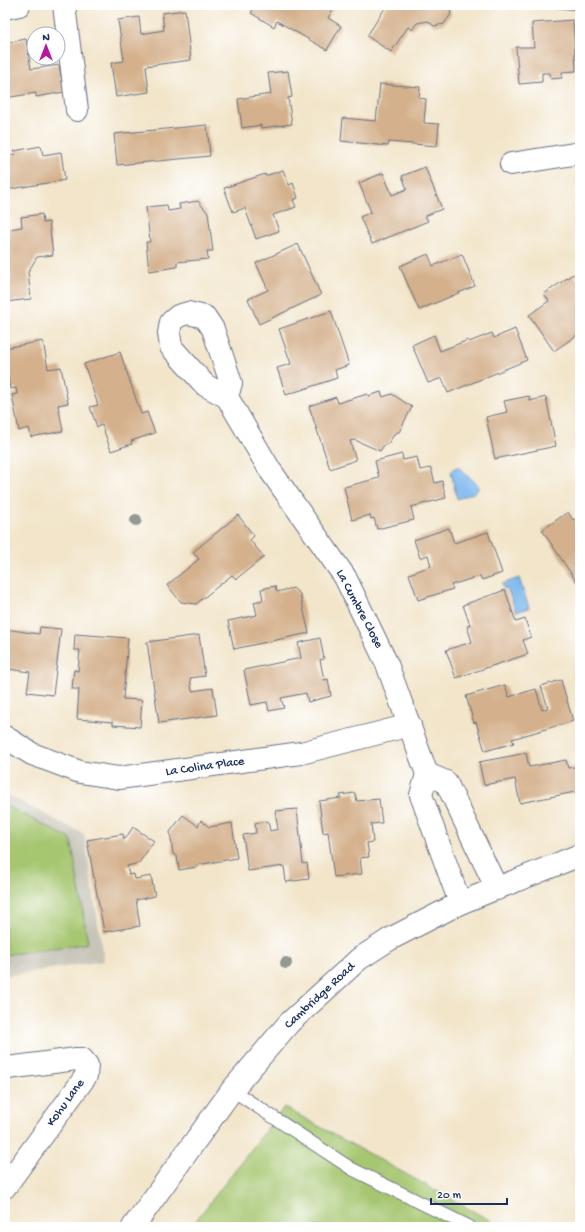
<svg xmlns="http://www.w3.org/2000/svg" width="585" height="1232" font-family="'Gochi Hand',sans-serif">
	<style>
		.industrial { fill: #c7c5b8 }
		.green { fill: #a6c66f; stroke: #607a66 }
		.water { fill: #7ab7ed; stroke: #4a73a6 }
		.building { fill: #d4b18c }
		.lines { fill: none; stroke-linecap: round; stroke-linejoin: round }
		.service-casing { stroke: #666f84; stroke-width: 14 }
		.minor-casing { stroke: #666f84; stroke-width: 24 }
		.secondary-casing { stroke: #666f84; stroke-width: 24 }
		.service { stroke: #fff; stroke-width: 12 }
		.minor { stroke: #fff; stroke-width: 22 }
		.secondary { stroke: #fff; stroke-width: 22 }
		.tree { fill: #939a91 }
		.labels { text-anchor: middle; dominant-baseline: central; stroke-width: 4; stroke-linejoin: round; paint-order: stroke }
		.street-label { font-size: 13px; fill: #1b2f5e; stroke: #fff }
	</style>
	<rect width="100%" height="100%" fill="#fff"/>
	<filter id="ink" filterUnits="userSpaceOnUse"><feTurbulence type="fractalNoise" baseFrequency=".025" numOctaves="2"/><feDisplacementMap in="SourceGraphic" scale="8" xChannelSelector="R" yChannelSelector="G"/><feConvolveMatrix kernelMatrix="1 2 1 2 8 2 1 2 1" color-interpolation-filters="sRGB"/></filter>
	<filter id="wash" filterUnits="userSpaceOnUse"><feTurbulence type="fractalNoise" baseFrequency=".012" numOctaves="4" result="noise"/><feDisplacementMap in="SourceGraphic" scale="16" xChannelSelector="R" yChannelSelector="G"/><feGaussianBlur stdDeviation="0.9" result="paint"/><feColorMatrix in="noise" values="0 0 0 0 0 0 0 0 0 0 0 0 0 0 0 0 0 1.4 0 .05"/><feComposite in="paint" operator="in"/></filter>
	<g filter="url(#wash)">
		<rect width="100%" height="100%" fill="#f2e5ca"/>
		<path class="industrial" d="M 5,794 L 84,834 L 104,961 L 5,976 Z"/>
		<g class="green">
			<path d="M 5,805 L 71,839 L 88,943 L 5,955 Z"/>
			<path d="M 284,1107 L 502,1227 L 191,1227 Z"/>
		</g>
		<g class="water">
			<path d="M 457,466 L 478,485 L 479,488 L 473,493 L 457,499 L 451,472 Z"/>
			<path d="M 519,578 L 529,608 L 516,612 L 507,588 L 504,589 L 502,584 Z"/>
		</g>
		<g id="blocks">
			<g class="building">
				<path d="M 256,5 L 327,5 L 333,9 L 328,18 L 341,26 L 327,50 L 277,21 L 274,27 L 251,13 Z"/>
				<path d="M 387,5 L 449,5 L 451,14 L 444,24 L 434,26 L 428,21 L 417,23 L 412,30 L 408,27 L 391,52 L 367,36 Z"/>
				<path d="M 548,5 L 580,5 L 580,10 L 548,7 Z"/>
				<path d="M 185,10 L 191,60 L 146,66 L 149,92 L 116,97 L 111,63 L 124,61 L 118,20 L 139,17 L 141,34 L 164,30 L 162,13 Z"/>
				<path d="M 573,20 L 576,71 L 562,72 L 562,78 L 551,79 L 550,73 L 542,73 L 542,82 L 519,84 L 516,47 L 534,47 L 532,23 Z"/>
				<path d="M 26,39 L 31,69 L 59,65 L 64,92 L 36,97 L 36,93 L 5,98 L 5,43 Z"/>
				<path d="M 288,71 L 292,97 L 288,98 L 292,124 L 261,128 L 261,125 L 242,128 L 238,99 L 271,94 L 268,73 Z"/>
				<path d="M 380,84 L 420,87 L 419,98 L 426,99 L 424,123 L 439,124 L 437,146 L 389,142 L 388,146 L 341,141 L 343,118 L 376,121 Z"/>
				<path d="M 207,125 L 210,156 L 117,165 L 114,134 Z"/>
				<path d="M 41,146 L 43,155 L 61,152 L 65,180 L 5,190 L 5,156 L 15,154 L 14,151 Z"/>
				<path d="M 425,167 L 442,209 L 425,216 L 428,221 L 372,244 L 360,217 L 371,212 L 359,183 L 383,173 L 392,195 L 407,189 L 402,176 Z"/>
				<path d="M 283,170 L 289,185 L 293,183 L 298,198 L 293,200 L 296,207 L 273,215 L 279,231 L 256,239 L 245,208 L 233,212 L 224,188 L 265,174 L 265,176 Z"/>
				<path d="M 198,201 L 208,213 L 213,251 L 207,251 L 208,259 L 177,262 L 177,267 L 149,271 L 146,242 L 150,242 L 146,207 L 167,205 L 168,211 L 180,209 L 179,204 Z"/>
				<path d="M 42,214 L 43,223 L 49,222 L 53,255 L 37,257 L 28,272 L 31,299 L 5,302 L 5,235 L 9,234 L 9,229 L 22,227 L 21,217 Z"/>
				<path d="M 298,244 L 321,295 L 259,324 L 248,299 L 268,290 L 256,263 Z"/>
				<path d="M 428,254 L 433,266 L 462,254 L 475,286 L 419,310 L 400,266 Z"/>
				<path d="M 573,274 L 580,283 L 580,333 L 554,351 L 529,315 L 549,301 L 544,294 Z"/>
				<path d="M 331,311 L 349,365 L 335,370 L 337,378 L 286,395 L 277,368 L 291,364 L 279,329 Z"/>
				<path d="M 515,329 L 527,360 L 448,393 L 442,378 L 428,383 L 412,345 L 434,335 L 440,351 L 468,340 L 469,342 L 492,333 L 494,338 Z"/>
				<path d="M 43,341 L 48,369 L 61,367 L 68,403 L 58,405 L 63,431 L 31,437 L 29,428 L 19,431 L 12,395 L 17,394 L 16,388 L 10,389 L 5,362 L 5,348 Z"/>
				<path d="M 120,352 L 141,414 L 147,412 L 155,433 L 131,441 L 132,444 L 111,451 L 102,425 L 97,427 L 90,407 L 98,405 L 84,364 Z"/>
				<path d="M 580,363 L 580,388 L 579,388 L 577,366 Z"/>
				<path d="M 381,392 L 383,397 L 392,394 L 412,407 L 399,432 L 395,433 L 388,444 L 385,444 L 380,451 L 355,440 L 350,441 L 356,460 L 330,469 L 309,406 L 336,397 L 338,403 L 367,394 L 368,396 Z"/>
				<path d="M 529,396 L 530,401 L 546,397 L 556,446 L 495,459 L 486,417 L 507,412 L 504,401 Z"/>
				<path d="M 402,454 L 403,460 L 417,457 L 420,470 L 431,468 L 435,483 L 442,481 L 446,498 L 411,507 L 414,520 L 377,529 L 374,518 L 371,519 L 370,515 L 352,520 L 344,487 L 379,478 L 375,461 Z"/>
				<path d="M 568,512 L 573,520 L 579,517 L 580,518 L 580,587 L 542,530 Z"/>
				<path d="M 238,515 L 254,536 L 250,540 L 264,557 L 236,579 L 232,575 L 196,604 L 181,602 L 167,585 L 199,559 L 193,552 Z"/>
				<path d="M 449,528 L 454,543 L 488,532 L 502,573 L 482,580 L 480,576 L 451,585 L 453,589 L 418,600 L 409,574 L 431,566 L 428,555 L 420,558 L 414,540 Z"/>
				<path d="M 275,586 L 277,592 L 293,588 L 300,594 L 309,633 L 234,649 L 228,621 L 257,615 L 254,602 L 263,600 L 261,589 Z"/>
				<path d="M 505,590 L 516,622 L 525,619 L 531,637 L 523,640 L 528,654 L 456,678 L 446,650 L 472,642 L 467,626 L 470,625 L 463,605 Z"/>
				<path d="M 40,627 L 61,629 L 53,695 L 27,692 L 30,672 L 7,669 L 6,675 L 5,675 L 5,629 L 39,634 Z"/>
				<path d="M 75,634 L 128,638 L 123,699 L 142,700 L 140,727 L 113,725 L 113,722 L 77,719 L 79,689 L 72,689 L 74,670 L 78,671 L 80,650 L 74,650 Z"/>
				<path d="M 199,635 L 205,676 L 190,678 L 192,691 L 213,688 L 217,715 L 159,723 L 147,642 Z"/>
				<path d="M 320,638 L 324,659 L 320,660 L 324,680 L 328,679 L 331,696 L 308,702 L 306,693 L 281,698 L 284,708 L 269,711 L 267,702 L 251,705 L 244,670 L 301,658 L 298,643 Z"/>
				<path d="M 561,680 L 573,721 L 512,739 L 514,743 L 485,751 L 476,722 L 474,723 L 466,696 L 505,685 L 509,697 L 536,689 L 542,710 L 548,708 L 541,686 Z"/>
				<path d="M 526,753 L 529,767 L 566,760 L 568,768 L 580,766 L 580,791 L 520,803 L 515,779 L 484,785 L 479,762 Z"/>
				<path d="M 355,793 L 357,801 L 379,799 L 382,823 L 371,824 L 373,842 L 367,843 L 369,857 L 360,858 L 362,874 L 334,877 L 328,832 L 323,833 L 319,801 L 341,798 L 340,795 Z"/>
				<path d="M 297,809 L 303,864 L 307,863 L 309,879 L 286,882 L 284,866 L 248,871 L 243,835 L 256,833 L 255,823 L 268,821 L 270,831 L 278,829 L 275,811 Z"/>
				<path d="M 183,815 L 198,826 L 201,820 L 209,827 L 232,823 L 237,858 L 197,865 L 197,867 L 179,870 L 177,856 L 173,854 L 170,832 Z"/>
				<path d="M 133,827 L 154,841 L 139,863 L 127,866 L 129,875 L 134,874 L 135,879 L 151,876 L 155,896 L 136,900 L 140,926 L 104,932 L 87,840 L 123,834 L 124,839 L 126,838 Z"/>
			</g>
		</g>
	</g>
	<g filter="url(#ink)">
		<use href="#blocks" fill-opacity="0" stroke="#666f84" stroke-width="1"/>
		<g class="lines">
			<g class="service-casing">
				<path id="service" d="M 232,1090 L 352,1169 L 470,1227"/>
			</g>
			<g class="minor-casing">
				<g id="minor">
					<path d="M 64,5 L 77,110"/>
					<path d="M 5,8 L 19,5"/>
					<path d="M 511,164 L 580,153"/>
					<path d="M 227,397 L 231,383 L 213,329 L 205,317 L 188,313 L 178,316 L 171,322 L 169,333 L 171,347 L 205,385 L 227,397 L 270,470 L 345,577 L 387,664 L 427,774 L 421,795 L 460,903"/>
					<path d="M 5,737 L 32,754 L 80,772 L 119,778 L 301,753 L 410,725"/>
					<path d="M 427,774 L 446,782 L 497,889"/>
					<path d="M 5,1187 L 86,1076 L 87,1065 L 82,1059 L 76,1059 L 8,1068"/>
				</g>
			</g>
			<g class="secondary-casing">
				<path id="secondary" d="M 133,1227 L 232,1090 L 289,1023 L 359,959 L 390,939 L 460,903 L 580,855"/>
			</g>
			<use href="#service" class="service"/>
			<use href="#minor" class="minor"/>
			<use href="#secondary" class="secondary"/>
		</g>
		<g class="tree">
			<circle cx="136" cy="520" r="6"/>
			<circle cx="286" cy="963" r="6"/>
		</g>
	</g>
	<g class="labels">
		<g class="street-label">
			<text transform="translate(359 609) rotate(62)">La Cumbre Close</text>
			<text transform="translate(205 767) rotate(-8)">La Colina Place</text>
			<text transform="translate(320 996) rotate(-43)">Cambridge Road</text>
			<text transform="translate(66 1103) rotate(-54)">Kohu Lane</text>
		</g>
	</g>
	<rect width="585" height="1232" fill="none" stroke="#fff" stroke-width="20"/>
	<g transform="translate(46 46)"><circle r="19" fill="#ffffff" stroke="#a4acbf"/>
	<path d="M0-3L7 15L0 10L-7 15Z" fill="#b5179e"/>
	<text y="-6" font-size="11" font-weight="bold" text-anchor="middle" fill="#1b2f5e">N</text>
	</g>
	<path d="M431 1198v6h76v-6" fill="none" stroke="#1b2f5e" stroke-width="2"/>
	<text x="437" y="1198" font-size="12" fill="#1b2f5e" stroke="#ffffff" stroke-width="3" paint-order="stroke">20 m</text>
</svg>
